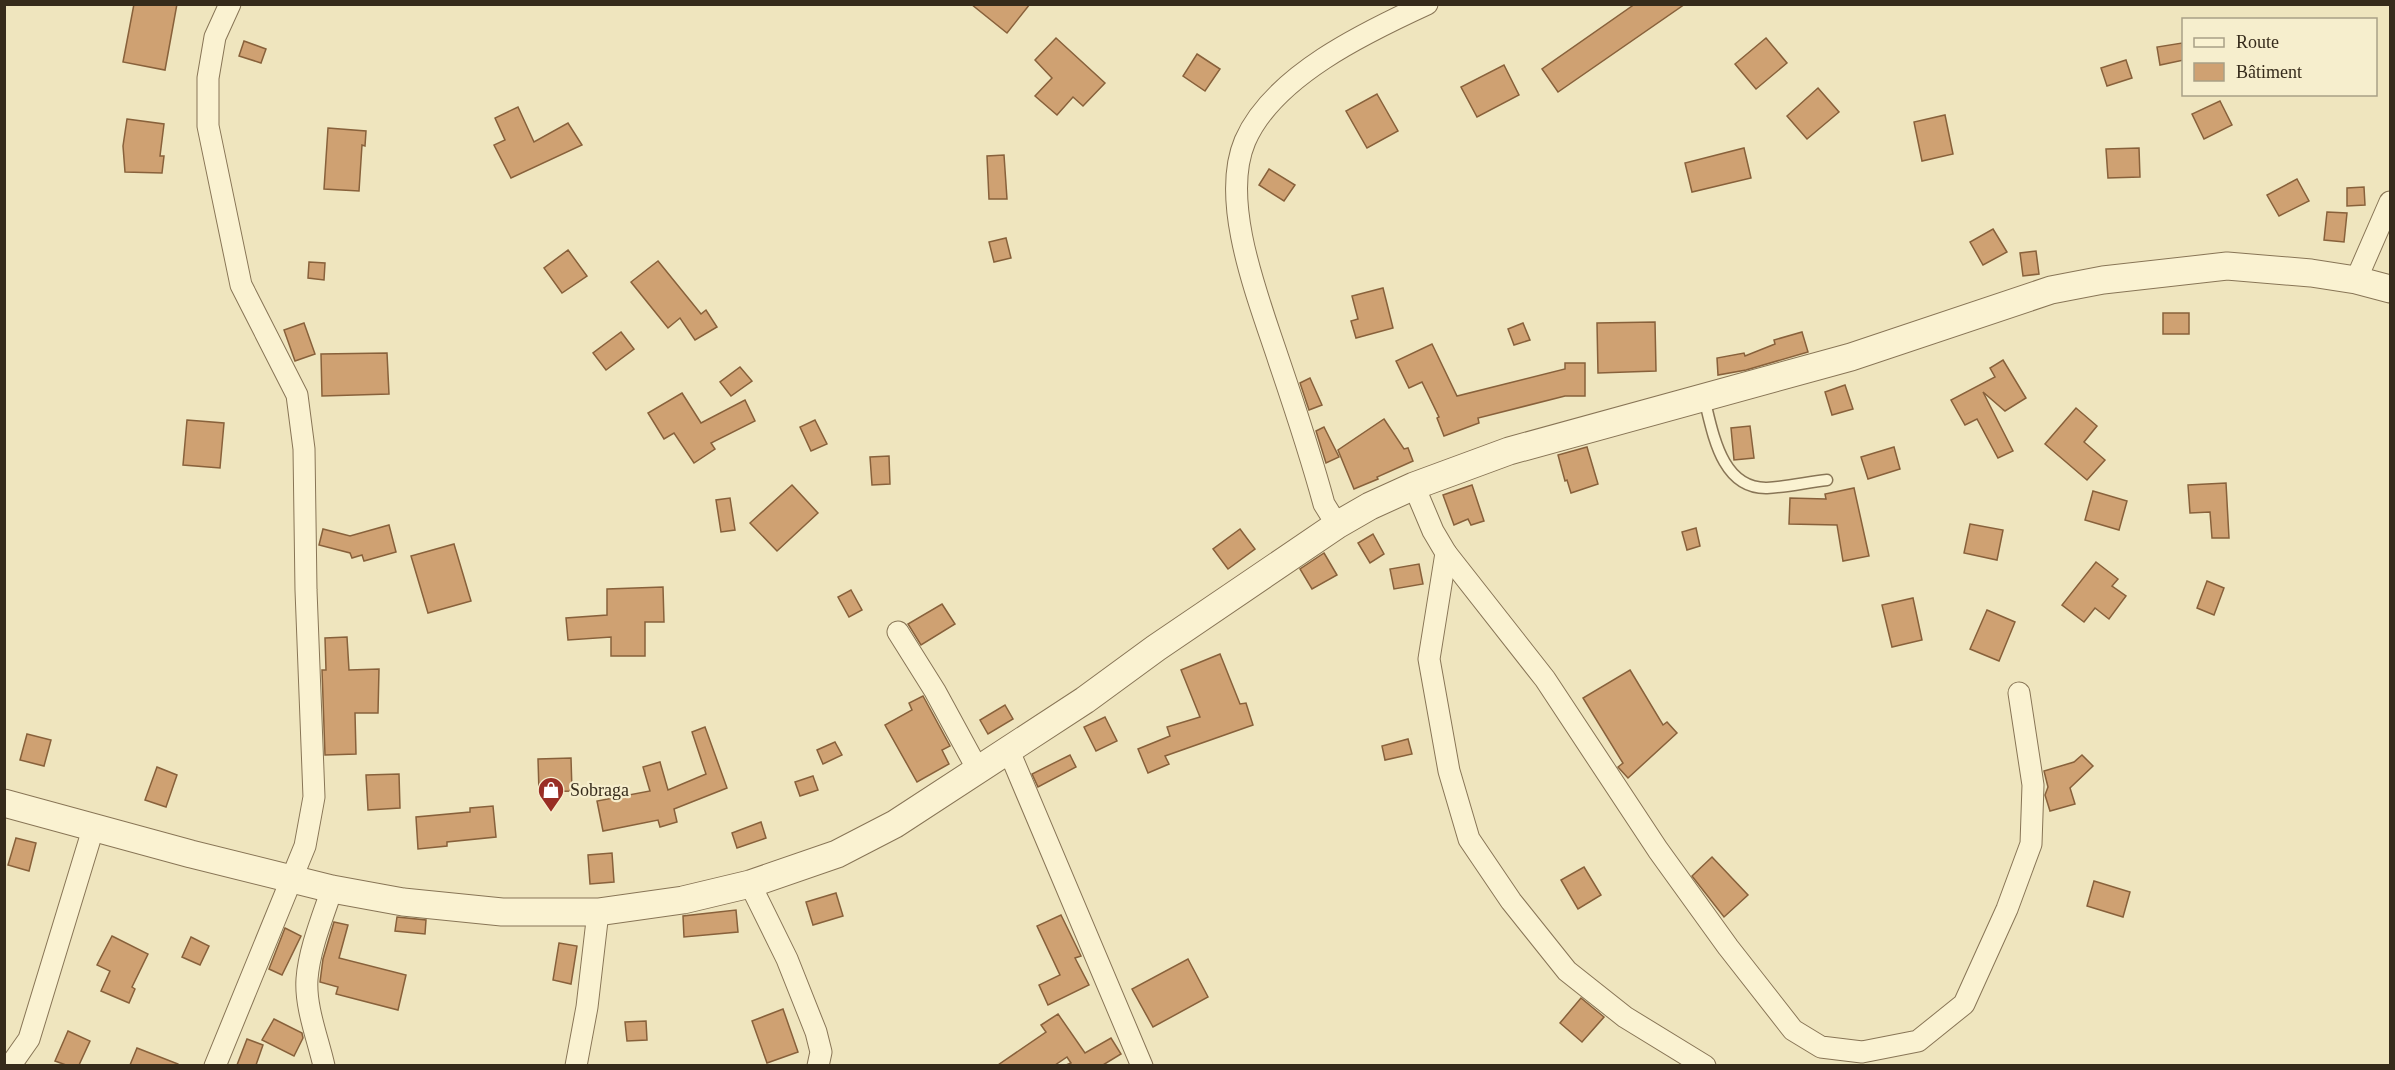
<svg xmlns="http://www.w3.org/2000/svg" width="2395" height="1070" font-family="'Times New Roman',serif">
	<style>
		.building { fill: #cfa172; stroke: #88613b; stroke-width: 1.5 }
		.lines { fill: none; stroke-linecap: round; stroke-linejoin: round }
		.service-casing { stroke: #887556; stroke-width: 13 }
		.minor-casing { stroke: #887556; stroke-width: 23 }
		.tertiary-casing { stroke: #887556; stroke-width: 29 }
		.service { stroke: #faf2d1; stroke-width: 10 }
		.minor { stroke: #faf2d1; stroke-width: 21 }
		.tertiary { stroke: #faf2d1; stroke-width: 27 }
		.labels { text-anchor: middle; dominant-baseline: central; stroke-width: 4.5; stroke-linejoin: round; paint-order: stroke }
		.poi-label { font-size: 18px; fill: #362b1b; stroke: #f6eecd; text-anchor: start }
	</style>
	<rect width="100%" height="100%" fill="#efe5be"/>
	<g class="building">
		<path d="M 134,4 L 177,4 L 165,70 L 123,62 Z"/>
		<path d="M 971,4 L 1030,4 L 1007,33 Z"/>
		<path d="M 1635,4 L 1685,4 L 1558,92 L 1542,69 Z"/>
		<path d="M 1056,38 L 1105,83 L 1083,106 L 1073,97 L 1057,115 L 1035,96 L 1052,78 L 1035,60 Z"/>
		<path d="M 1766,38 L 1787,63 L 1756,89 L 1735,64 Z"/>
		<path d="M 244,41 L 266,49 L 261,63 L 239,56 Z"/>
		<path d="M 2182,43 L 2184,60 L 2160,65 L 2157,47 Z"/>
		<path d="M 1197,54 L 1220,69 L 1205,91 L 1183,76 Z"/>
		<path d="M 2126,60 L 2132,78 L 2107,86 L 2101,68 Z"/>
		<path d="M 1504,65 L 1519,95 L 1477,117 L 1461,87 Z"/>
		<path d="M 1818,88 L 1839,112 L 1807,139 L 1787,116 Z"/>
		<path d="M 1377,94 L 1398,131 L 1367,148 L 1346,111 Z"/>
		<path d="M 2220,101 L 2232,125 L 2204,139 L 2192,114 Z"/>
		<path d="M 518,107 L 534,142 L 568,123 L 582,145 L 511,178 L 494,145 L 505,140 L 495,118 Z"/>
		<path d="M 1945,115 L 1953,154 L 1922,161 L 1914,122 Z"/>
		<path d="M 127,119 L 164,124 L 160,156 L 164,156 L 162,173 L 125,172 L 123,146 Z"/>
		<path d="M 328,128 L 366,131 L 365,146 L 362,145 L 359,191 L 324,189 Z"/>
		<path d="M 1744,148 L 1751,178 L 1692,192 L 1685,163 Z"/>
		<path d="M 2139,148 L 2140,177 L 2108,178 L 2106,149 Z"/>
		<path d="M 1004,155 L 1007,199 L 989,199 L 987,156 Z"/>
		<path d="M 1269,169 L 1295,185 L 1284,201 L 1259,185 Z"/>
		<path d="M 2297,179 L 2309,201 L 2279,216 L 2267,195 Z"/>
		<path d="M 2364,187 L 2365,205 L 2347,206 L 2347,188 Z"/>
		<path d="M 2327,212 L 2347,213 L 2344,242 L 2324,240 Z"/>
		<path d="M 1993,229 L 2007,252 L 1983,265 L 1970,242 Z"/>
		<path d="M 1006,238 L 1011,258 L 994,262 L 989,242 Z"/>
		<path d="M 568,250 L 587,276 L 562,293 L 544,268 Z"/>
		<path d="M 2036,251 L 2039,274 L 2023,276 L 2020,253 Z"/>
		<path d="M 658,261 L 701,314 L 706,310 L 717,327 L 695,340 L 680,318 L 668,328 L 631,282 Z"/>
		<path d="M 309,262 L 325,263 L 324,280 L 308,278 Z"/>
		<path d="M 1383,288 L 1393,328 L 1356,338 L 1351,321 L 1358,319 L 1352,296 Z"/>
		<rect x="2163" y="313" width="26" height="21"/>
		<path d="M 1655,322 L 1656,371 L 1598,373 L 1597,323 Z"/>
		<path d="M 304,323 L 315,354 L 295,361 L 284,330 Z"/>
		<path d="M 1523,323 L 1530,340 L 1514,345 L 1508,329 Z"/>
		<path d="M 621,332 L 634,349 L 606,370 L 593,353 Z"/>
		<path d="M 1802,332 L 1808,352 L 1746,370 L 1718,375 L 1717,358 L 1744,353 L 1745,356 L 1775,344 L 1774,340 Z"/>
		<path d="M 1432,344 L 1457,396 L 1565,369 L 1565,363 L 1585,363 L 1585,396 L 1565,396 L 1478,418 L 1479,423 L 1444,436 L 1437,418 L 1439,417 L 1422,382 L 1409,388 L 1396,361 Z"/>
		<path d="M 387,353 L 389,394 L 322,396 L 321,354 Z"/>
		<path d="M 2003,360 L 2026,398 L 2005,411 L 1983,392 L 2013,451 L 1998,458 L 1977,419 L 1965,425 L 1951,400 L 1995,377 L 1990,368 Z"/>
		<path d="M 740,367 L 752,381 L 731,396 L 720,382 Z"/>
		<path d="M 1310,378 L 1322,405 L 1309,410 L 1300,383 Z"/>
		<path d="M 1845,385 L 1853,409 L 1832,415 L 1825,392 Z"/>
		<path d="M 682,393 L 701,423 L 745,400 L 755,421 L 711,443 L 715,449 L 694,463 L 674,433 L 664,439 L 648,413 Z"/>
		<path d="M 2076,408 L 2097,426 L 2084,442 L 2105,460 L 2087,480 L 2045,444 Z"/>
		<path d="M 1384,419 L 1404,449 L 1408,448 L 1413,461 L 1377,477 L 1378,479 L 1354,489 L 1338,450 Z"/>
		<path d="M 187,420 L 224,423 L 220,468 L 183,465 Z"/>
		<path d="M 815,420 L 827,444 L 811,451 L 800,427 Z"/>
		<path d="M 1750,426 L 1754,458 L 1734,460 L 1731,428 Z"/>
		<path d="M 1324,427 L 1339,457 L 1326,463 L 1316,431 Z"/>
		<path d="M 1587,447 L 1598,484 L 1571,493 L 1567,480 L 1565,481 L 1558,455 Z"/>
		<path d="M 1894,447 L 1900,469 L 1868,479 L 1861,457 Z"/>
		<path d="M 889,456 L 890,484 L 872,485 L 870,457 Z"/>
		<path d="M 2226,483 L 2229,538 L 2212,538 L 2210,512 L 2190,513 L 2188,485 Z"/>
		<path d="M 792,485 L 818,513 L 777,551 L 750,523 Z"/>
		<path d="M 1472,485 L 1484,521 L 1471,525 L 1468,519 L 1454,525 L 1443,495 Z"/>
		<path d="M 1854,488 L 1869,556 L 1843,561 L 1837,525 L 1789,524 L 1790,498 L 1826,499 L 1825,494 Z"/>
		<path d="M 2093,491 L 2127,501 L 2119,530 L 2085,520 Z"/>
		<path d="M 730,498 L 735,530 L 721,532 L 716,500 Z"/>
		<path d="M 1970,524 L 2003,530 L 1997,560 L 1964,553 Z"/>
		<path d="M 389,525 L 396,552 L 364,561 L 362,555 L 352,558 L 350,553 L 319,545 L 323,529 L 350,536 Z"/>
		<path d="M 1696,528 L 1700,546 L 1687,550 L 1682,532 Z"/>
		<path d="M 1240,529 L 1255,549 L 1228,569 L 1213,549 Z"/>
		<path d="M 1373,534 L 1384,554 L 1370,563 L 1358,543 Z"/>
		<path d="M 454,544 L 471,601 L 428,613 L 411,556 Z"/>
		<path d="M 1324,553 L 1337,575 L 1312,589 L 1300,569 Z"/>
		<path d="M 2096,562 L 2118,579 L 2112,586 L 2126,596 L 2109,619 L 2095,608 L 2084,622 L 2062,605 Z"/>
		<path d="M 1419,564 L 1423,584 L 1394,589 L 1390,569 Z"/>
		<path d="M 2207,581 L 2224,588 L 2214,615 L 2197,608 Z"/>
		<path d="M 663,587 L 664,622 L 645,622 L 645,656 L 611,656 L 611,637 L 568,640 L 566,618 L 607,615 L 607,589 Z"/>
		<path d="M 851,590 L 862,610 L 849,617 L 838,597 Z"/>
		<path d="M 1913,598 L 1922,640 L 1892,647 L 1882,605 Z"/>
		<path d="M 942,604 L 955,624 L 921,645 L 908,624 Z"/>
		<path d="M 1987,610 L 2015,622 L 1999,661 L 1970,649 Z"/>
		<path d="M 347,637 L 349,670 L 379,669 L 378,713 L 355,713 L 356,754 L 325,755 L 322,670 L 326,670 L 325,638 Z"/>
		<path d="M 1220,654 L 1240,704 L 1246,703 L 1253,725 L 1165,756 L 1169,764 L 1148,773 L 1138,749 L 1170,736 L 1167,727 L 1200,717 L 1181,670 Z"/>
		<path d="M 1630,670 L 1663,725 L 1667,722 L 1677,733 L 1628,778 L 1618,767 L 1623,763 L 1583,698 Z"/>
		<path d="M 923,696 L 950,746 L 942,750 L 949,764 L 917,782 L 885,725 L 912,710 L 909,703 Z"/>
		<path d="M 1005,705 L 1013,719 L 988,734 L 980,720 Z"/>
		<path d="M 1105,717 L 1117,741 L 1096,751 L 1084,727 Z"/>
		<path d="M 705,727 L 727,788 L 674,809 L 677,822 L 660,827 L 658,820 L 603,831 L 597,801 L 650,791 L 643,767 L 660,762 L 668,790 L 706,774 L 692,732 Z"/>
		<path d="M 27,734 L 51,740 L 44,766 L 20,760 Z"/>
		<path d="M 1408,739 L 1412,754 L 1385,760 L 1382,746 Z"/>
		<path d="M 835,742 L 842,755 L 823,764 L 817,750 Z"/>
		<path d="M 1070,755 L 1076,767 L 1038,787 L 1032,774 Z"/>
		<path d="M 2082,755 L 2093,766 L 2070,788 L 2075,804 L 2050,811 L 2045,795 L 2048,787 L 2044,771 L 2074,762 Z"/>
		<path d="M 571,758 L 572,791 L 539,792 L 538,759 Z"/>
		<path d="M 157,767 L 177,775 L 166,807 L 145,800 Z"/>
		<path d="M 399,774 L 400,808 L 368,810 L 366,775 Z"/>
		<path d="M 813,776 L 818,790 L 800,796 L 795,782 Z"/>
		<path d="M 493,806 L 496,837 L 447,842 L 447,846 L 418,849 L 416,817 L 470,812 L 470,808 Z"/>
		<path d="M 761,822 L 766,838 L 737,848 L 732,833 Z"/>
		<path d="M 16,838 L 36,843 L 29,871 L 8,865 Z"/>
		<path d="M 612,853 L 614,882 L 590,884 L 588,855 Z"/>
		<path d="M 1712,857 L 1748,895 L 1724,917 L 1692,876 Z"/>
		<path d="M 1584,867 L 1601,895 L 1578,909 L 1561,880 Z"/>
		<path d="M 2094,881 L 2130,892 L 2123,917 L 2087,906 Z"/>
		<path d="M 836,893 L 843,916 L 813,925 L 806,902 Z"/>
		<path d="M 736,910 L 738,932 L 684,937 L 683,916 Z"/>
		<path d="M 1061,915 L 1081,956 L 1075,958 L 1089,985 L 1048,1005 L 1039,985 L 1060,975 L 1037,926 Z"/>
		<path d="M 397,917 L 426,920 L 425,934 L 395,931 Z"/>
		<path d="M 334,922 L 348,925 L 339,958 L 406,975 L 398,1010 L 336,994 L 338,987 L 320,982 L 323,959 Z"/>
		<path d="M 285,928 L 301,936 L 282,975 L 269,969 Z"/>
		<path d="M 112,936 L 148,954 L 132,987 L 135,989 L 129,1003 L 101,991 L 110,971 L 97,965 Z"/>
		<path d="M 191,937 L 209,946 L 200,965 L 182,957 Z"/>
		<path d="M 559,943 L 577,946 L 571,984 L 553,980 Z"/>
		<path d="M 1188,959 L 1208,997 L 1153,1027 L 1132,989 Z"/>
		<path d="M 1581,998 L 1604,1017 L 1582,1042 L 1560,1023 Z"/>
		<path d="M 783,1009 L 798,1052 L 767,1063 L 752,1021 Z"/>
		<path d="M 1058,1014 L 1085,1053 L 1111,1038 L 1121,1054 L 1103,1065 L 1066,1065 L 1071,1063 L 1067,1057 L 1055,1065 L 998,1065 L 1046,1032 L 1041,1025 Z"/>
		<path d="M 274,1019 L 302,1033 L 303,1038 L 294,1056 L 262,1040 Z"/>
		<path d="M 646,1021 L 647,1040 L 627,1041 L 625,1022 Z"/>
		<path d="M 68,1031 L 90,1041 L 79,1065 L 66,1065 L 55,1061 Z"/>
		<path d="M 247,1039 L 263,1045 L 256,1065 L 237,1065 Z"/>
		<path d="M 137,1048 L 178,1064 L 178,1065 L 130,1065 Z"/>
	</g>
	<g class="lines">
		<g class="service-casing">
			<path id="service" d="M 1704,398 C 1713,433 1721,489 1767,488 C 1787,487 1808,482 1827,480"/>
		</g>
		<g class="minor-casing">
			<g id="minor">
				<path d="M 2356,280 L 2390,202"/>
				<path d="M 1414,486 L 1433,531 L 1446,553 L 1545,679 L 1658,850 L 1728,947 L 1793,1030 L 1821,1047 L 1862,1052 L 1918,1041 L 1964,1004 L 2007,909 L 2031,844 L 2033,785 L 2019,693"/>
				<path d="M 1337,525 L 1324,504 C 1311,456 1295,408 1279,361 C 1259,300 1219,202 1245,141 C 1273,76 1366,32 1427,4"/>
				<path d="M 1446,553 L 1429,659 L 1449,771 L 1469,839 L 1511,901 L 1567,971 L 1625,1017 L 1705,1066"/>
				<path d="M 898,632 L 935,691 L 978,770"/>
				<path d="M 1009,751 L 1142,1066"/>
				<path d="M 750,884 L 787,959 L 816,1032 L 821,1052 L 818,1066"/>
				<path d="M 10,1066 L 29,1039 L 93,829"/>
				<path d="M 215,1066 L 305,846 L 314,797 L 306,590 L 304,449 L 297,395 L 241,285 L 208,126 L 208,78 L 215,37 L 230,4"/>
				<path d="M 324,1066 C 318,1039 305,1007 307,979 C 309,950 323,916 332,889"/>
				<path d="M 576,1066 L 587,1007 L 598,912"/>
			</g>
		</g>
		<g class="tertiary-casing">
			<path id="tertiary" d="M 4,803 L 191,854 L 332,889 L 403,902 L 502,912 L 598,912 L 683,900 L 750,884 L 837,854 L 895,824 L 1085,700 L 1156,648 L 1337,525 L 1370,506 L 1414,486 L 1509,451 L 1851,357 L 2051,290 L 2103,280 L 2227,266 L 2311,273 L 2356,280 L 2390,289"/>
		</g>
		<use href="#service" class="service"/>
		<use href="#minor" class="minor"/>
		<use href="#tertiary" class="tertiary"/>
	</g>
	<defs>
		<g id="shop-pin" transform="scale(1.35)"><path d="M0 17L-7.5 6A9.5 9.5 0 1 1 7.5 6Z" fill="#992e24" stroke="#f6eecd"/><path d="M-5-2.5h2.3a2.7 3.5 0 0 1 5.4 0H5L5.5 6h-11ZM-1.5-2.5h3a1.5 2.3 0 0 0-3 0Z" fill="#fff"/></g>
	</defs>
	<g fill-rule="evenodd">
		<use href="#shop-pin" x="551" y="790"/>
	</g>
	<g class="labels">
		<g class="poi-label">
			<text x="570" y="790">Sobraga</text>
		</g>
	</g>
	<rect width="2395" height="1070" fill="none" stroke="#362b1b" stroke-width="12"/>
	<rect x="2182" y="18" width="195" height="78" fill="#f6eecd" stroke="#a9a086" stroke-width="1.5"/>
	<rect x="2194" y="38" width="30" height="9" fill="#faf2d1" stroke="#a9a086" stroke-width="1.5"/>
	<text x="2236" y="48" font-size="18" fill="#362b1b">Route</text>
	<rect x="2194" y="63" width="30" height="18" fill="#cfa172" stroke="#a9a086" stroke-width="1.5"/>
	<text x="2236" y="78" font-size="18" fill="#362b1b">Bâtiment</text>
</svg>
